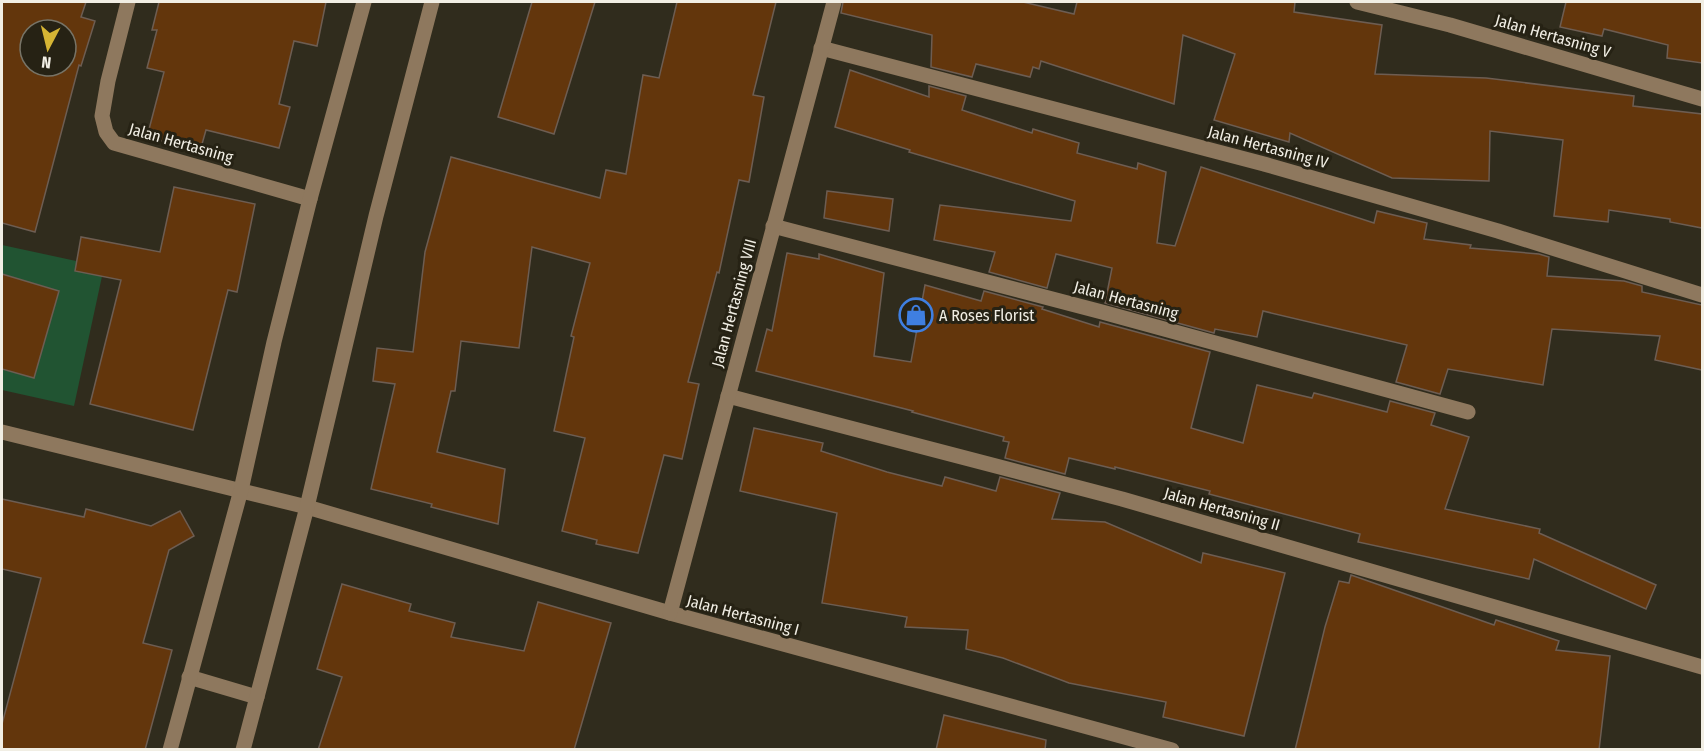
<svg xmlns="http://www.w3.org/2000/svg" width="1704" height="751" font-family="'Fira Sans Condensed',sans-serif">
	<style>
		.green { fill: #215432 }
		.building { fill: #63360c; stroke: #6d5d52; stroke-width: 1.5; fill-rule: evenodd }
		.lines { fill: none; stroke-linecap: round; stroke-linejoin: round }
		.minor { stroke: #8e785e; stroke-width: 15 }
		.labels { text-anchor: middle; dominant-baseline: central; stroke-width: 6; stroke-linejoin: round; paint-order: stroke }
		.street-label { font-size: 16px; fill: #f1eee4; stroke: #262214 }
		.poi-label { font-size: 16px; fill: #f1eee4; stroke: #262214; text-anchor: start }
	</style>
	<rect width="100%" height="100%" fill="#302c1d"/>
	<path class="green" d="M 2,245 L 104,267 L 74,406 L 2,390 Z"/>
	<g class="building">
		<path d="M 2,2 L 86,2 L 81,17 L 95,21 L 81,66 L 79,65 L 35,232 L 2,223 ZM 30,30 L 66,30 L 66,66 L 30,66 Z"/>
		<path d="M 159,2 L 326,2 L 317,46 L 294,41 L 279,104 L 290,107 L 279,148 L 206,130 L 200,151 L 147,137 L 164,72 L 147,68 L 157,30 L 152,30 Z"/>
		<path d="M 532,2 L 595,2 L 554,134 L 498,117 Z"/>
		<path d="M 677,2 L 776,2 L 753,95 L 764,97 L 749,182 L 739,180 L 719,273 L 717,272 L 688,382 L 699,384 L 682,459 L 664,455 L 638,553 L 596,544 L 597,540 L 562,531 L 585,438 L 554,431 L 574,337 L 571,336 L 590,263 L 532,247 L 519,348 L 461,341 L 455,391 L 451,391 L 437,452 L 505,469 L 498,524 L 431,507 L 432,504 L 371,489 L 395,384 L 373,381 L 377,348 L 413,352 L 425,252 L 451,157 L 600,198 L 606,170 L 626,174 L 643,75 L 659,78 Z"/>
		<path d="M 843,2 L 1023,2 L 1074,14 L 1077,2 L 1295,2 L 1294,12 L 1382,25 L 1375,74 L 1486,78 L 1634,96 L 1633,106 L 1702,114 L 1702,228 L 1670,222 L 1670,219 L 1609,210 L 1608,222 L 1554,216 L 1563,140 L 1490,131 L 1489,181 L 1392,178 L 1290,133 L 1289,142 L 1214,120 L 1235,54 L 1183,35 L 1174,104 L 1041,61 L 1039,69 L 1033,67 L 1030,77 L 976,64 L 972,77 L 931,67 L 932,35 L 841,13 Z"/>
		<path d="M 1566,2 L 1702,2 L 1702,63 L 1667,58 L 1668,45 L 1604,29 L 1602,36 L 1560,27 Z"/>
		<path d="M 850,70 L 929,97 L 929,86 L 966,96 L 962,110 L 1032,133 L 1033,129 L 1079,143 L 1077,153 L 1137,169 L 1138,163 L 1166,172 L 1157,243 L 1175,246 L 1201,167 L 1374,223 L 1377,211 L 1427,223 L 1424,239 L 1471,245 L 1470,248 L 1539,254 L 1549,257 L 1547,276 L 1624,281 L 1642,286 L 1642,292 L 1702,305 L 1702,370 L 1655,360 L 1660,336 L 1552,329 L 1543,385 L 1448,369 L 1440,394 L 1396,382 L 1407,345 L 1263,311 L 1257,337 L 1215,329 L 1214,333 L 1105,303 L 1112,268 L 1056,254 L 1047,288 L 989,272 L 995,252 L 934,240 L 940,205 L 1071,221 L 1075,201 L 909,152 L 910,150 L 835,127 Z"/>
		<path d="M 174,187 L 255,204 L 237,292 L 228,290 L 193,430 L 90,404 L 121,280 L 75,271 L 81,237 L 160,252 Z"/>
		<path d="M 827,191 L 893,199 L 889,231 L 824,218 Z"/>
		<path d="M 787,253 L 819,259 L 819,254 L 884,273 L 874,356 L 911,362 L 925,285 L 981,301 L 984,291 L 1043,307 L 1042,309 L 1099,327 L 1100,322 L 1210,352 L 1191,428 L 1243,443 L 1257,385 L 1312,398 L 1314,393 L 1387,412 L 1390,401 L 1435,413 L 1431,425 L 1469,437 L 1445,509 L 1540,529 L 1539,533 L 1656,585 L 1646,609 L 1534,559 L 1529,579 L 1358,542 L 1360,534 L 1209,494 L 1210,491 L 1115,467 L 1115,469 L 1069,458 L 1065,474 L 1005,458 L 1009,442 L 1003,441 L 1004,437 L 912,412 L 913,411 L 756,371 L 767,329 L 772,331 Z"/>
		<path d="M 2,274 L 59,291 L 34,378 L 2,369 Z"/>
		<path d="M 754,428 L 823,443 L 821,451 L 887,472 L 942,486 L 945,477 L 996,491 L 1000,477 L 1060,493 L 1052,519 L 1105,522 L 1201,563 L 1203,553 L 1285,573 L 1244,736 L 1163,717 L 1166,702 L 1069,683 L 1003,658 L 966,649 L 968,630 L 905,627 L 907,617 L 822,603 L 837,513 L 740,491 Z"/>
		<path d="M 2,499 L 84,517 L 86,509 L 151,526 L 180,511 L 194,536 L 169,550 L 143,643 L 172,650 L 145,750 L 2,750 L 2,724 L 41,578 L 2,569 Z"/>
		<path d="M 1351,575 L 1494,625 L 1496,620 L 1559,641 L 1556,650 L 1610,656 L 1599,750 L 1295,750 L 1325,627 L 1339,581 L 1349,583 Z"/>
		<path d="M 342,584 L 411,604 L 409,611 L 455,623 L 451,637 L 524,651 L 538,602 L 611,623 L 574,750 L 318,750 L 342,677 L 317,669 Z"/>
		<path d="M 944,715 L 1046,740 L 1045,750 L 936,750 Z"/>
	</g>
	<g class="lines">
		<g class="minor">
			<path d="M 128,2 L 108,81 L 102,116 L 106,132 L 114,143 L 310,199"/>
			<path d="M 1357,2 L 1450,25 L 1702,99"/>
			<path d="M 821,48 L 1264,164 L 1498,231 L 1702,295"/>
			<path d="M 773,226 L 1102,312 L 1468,412"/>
			<path d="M 728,396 L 1122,499 L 1702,667"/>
			<path d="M 2,432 L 307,507 L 670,613 L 1172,750"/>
			<path d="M 670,613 L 834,2"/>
			<path d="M 189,677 L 257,697"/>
			<path d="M 170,750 L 241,490 L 274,342 L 310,199 L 364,2"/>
			<path d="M 243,750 L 307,507 L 376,216 L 432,2"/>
		</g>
	</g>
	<defs>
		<g id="shop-ring" transform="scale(1.725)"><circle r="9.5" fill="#262214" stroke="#3f7fe0" stroke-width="1.5"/><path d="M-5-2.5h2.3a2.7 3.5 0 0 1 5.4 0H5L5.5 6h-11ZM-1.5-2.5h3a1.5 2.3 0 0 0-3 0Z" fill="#3f7fe0"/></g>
	</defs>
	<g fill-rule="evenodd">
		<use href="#shop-ring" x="916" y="315"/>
	</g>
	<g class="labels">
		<g class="street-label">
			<text transform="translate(1553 36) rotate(16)">Jalan Hertasning V</text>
			<text transform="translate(181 143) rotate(16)">Jalan Hertasning</text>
			<text transform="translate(1268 147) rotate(15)">Jalan Hertasning IV</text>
			<text transform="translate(1126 300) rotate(15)">Jalan Hertasning</text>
			<text transform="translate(734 303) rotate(-75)">Jalan Hertasning VIII</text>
			<text transform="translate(1222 509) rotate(16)">Jalan Hertasning II</text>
			<text transform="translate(743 615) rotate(15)">Jalan Hertasning I</text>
		</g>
		<g class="poi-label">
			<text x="939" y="315">A Roses Florist</text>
		</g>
	</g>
	<rect width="1704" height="751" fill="none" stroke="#f1eee4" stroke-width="6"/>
	<g transform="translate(48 48) rotate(187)"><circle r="28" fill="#262214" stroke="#777467" stroke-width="1.5"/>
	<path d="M0-4.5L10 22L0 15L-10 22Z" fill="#d6b534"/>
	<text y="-9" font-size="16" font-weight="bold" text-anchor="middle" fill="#f1eee4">N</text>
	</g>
</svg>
